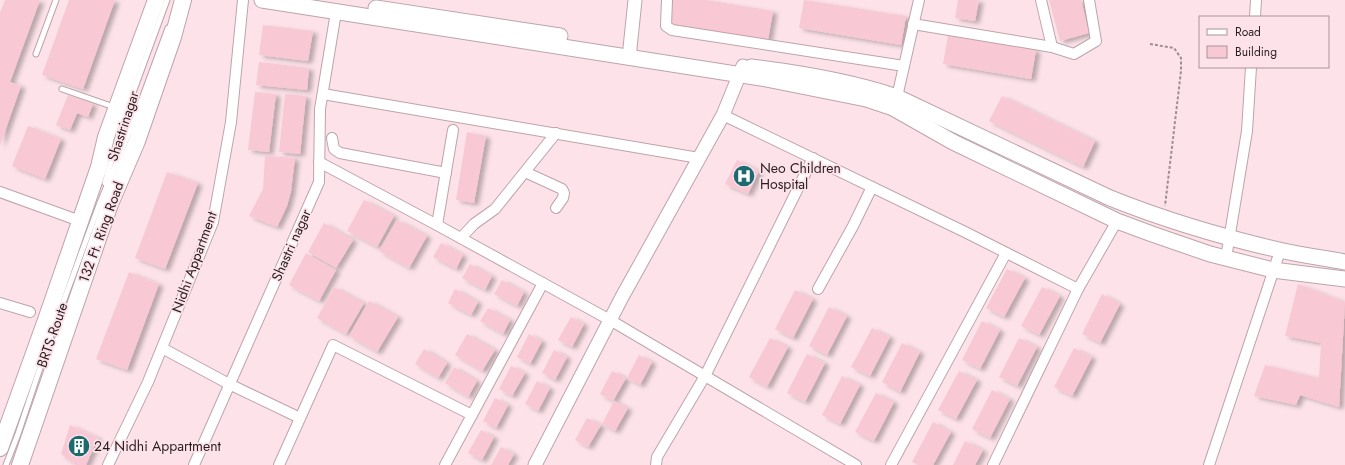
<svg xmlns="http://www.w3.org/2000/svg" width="1345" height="465" font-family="Jost,sans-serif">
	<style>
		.building { fill: #f8c8d4; filter: url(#shadow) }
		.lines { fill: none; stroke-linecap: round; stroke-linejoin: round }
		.service-casing { stroke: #bda4aa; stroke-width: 7 }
		.minor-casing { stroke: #bda4aa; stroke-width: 12 }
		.tertiary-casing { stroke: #bda4aa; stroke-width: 15 }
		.secondary-casing { stroke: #bda4aa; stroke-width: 17 }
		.primary-casing { stroke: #bda4aa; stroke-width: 18 }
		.path { stroke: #a08d92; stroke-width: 2; stroke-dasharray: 3 2; stroke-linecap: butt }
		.service { stroke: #fff; stroke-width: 5 }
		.minor { stroke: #fff; stroke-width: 10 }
		.tertiary { stroke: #fff; stroke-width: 13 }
		.secondary { stroke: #fff; stroke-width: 15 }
		.primary { stroke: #fff; stroke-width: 16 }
		.labels { text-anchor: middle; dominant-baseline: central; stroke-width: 3.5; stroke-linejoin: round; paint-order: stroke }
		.street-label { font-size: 14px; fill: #271d20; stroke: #fde3e9 }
		.poi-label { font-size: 14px; fill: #271d20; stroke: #fde3e9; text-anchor: start }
	</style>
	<defs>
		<filter id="shadow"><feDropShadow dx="4.5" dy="2.5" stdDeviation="2" flood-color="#0004"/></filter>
	</defs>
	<rect width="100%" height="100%" fill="#fde3e9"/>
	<g class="building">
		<path d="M 5,0 L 40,0 L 10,82 L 21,86 L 0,145 L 0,13 Z"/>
		<path d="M 69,0 L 115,0 L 83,89 L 42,75 Z"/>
		<path d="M 670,0 L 706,0 L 773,11 L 768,40 L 666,23 Z"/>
		<path d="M 804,0 L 906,16 L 901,45 L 799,28 Z"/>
		<path d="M 958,0 L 979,0 L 975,21 L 955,18 Z"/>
		<path d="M 1049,0 L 1081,0 L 1089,33 L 1060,41 Z"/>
		<path d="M 263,25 L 313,31 L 308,61 L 259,55 Z"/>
		<path d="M 948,35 L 1036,50 L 1031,79 L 943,64 Z"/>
		<path d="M 259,62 L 309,68 L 307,90 L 256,85 Z"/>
		<path d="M 255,92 L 276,94 L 269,152 L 248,150 Z"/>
		<path d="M 285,94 L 306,96 L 300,154 L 279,152 Z"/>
		<path d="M 68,95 L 93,104 L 88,117 L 77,113 L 70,130 L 56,125 Z"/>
		<path d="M 1002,96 L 1095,141 L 1083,167 L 989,121 Z"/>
		<path d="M 28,126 L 61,139 L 45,179 L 12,166 Z"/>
		<path d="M 467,132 L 486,136 L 474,203 L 456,200 Z"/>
		<path d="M 265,156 L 295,158 L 291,191 L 287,206 L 277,227 L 249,216 L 263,189 Z"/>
		<path d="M 737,160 L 759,171 L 748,194 L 725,184 Z"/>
		<path d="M 167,172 L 198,183 L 165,269 L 135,258 Z"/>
		<path d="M 364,200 L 394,216 L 377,247 L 347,231 Z"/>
		<path d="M 397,220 L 427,236 L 409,268 L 379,251 Z"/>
		<path d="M 324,223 L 353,240 L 336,268 L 308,252 Z"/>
		<path d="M 441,243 L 463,255 L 456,269 L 433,257 Z"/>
		<path d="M 306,253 L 336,270 L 319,301 L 289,285 Z"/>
		<path d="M 470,264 L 492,276 L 485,290 L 462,278 Z"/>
		<path d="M 1007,269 L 1025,278 L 1004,317 L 986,308 Z"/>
		<path d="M 129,272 L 159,284 L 127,370 L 96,359 Z"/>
		<path d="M 502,280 L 524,292 L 517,306 L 494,294 Z"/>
		<path d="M 1298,284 L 1345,302 L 1339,407 L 1300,395 L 1296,405 L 1254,396 L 1265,365 L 1319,378 L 1321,343 L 1285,336 Z"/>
		<path d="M 334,287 L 364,303 L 346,334 L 317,318 Z"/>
		<path d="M 1042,287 L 1060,296 L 1039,335 L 1021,326 Z"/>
		<path d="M 455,289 L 478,302 L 471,315 L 448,303 Z"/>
		<path d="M 795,290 L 813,299 L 793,338 L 775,329 Z"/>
		<path d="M 1102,294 L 1120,304 L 1100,343 L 1082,334 Z"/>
		<path d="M 369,301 L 398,317 L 377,352 L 349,336 Z"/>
		<path d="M 829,307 L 847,316 L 827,355 L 809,346 Z"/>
		<path d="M 488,308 L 510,320 L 503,334 L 480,321 Z"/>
		<path d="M 571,317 L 584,324 L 572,347 L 558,340 Z"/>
		<path d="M 982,321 L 1000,330 L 980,369 L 962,360 Z"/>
		<path d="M 872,328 L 890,337 L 870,376 L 851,367 Z"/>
		<path d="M 467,334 L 495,350 L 482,371 L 455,355 Z"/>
		<path d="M 529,334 L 542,341 L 530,364 L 517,357 Z"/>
		<path d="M 770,338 L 788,347 L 767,387 L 749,377 Z"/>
		<path d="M 1019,338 L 1037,347 L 1017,386 L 999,377 Z"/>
		<path d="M 902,343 L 920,352 L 900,392 L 882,382 Z"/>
		<path d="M 1074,348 L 1092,357 L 1072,396 L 1054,387 Z"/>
		<path d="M 424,349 L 447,363 L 438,378 L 415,364 Z"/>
		<path d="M 554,350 L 567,357 L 555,380 L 542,373 Z"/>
		<path d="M 807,354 L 825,363 L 805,402 L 787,393 Z"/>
		<path d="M 639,355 L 652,362 L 640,385 L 627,378 Z"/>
		<path d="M 511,366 L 525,373 L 512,396 L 499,389 Z"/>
		<path d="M 454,367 L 477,381 L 468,397 L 445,383 Z"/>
		<path d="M 612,371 L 626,378 L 613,401 L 600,394 Z"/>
		<path d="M 959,371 L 977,380 L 956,419 L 938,410 Z"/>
		<path d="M 842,376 L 860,385 L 840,424 L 822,415 Z"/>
		<path d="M 537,381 L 550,388 L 538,411 L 525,404 Z"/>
		<path d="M 992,390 L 1010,399 L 990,438 L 972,429 Z"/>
		<path d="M 876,393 L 894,402 L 874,441 L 855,432 Z"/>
		<path d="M 495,398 L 508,405 L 496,428 L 483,421 Z"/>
		<path d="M 614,401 L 628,408 L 615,431 L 602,424 Z"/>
		<path d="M 587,418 L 601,425 L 588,447 L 575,440 Z"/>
		<path d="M 933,422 L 951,432 L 933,465 L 919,465 L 912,462 Z"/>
		<path d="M 70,425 L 98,438 L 86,465 L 76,465 L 61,454 Z"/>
		<path d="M 481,430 L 494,437 L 482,460 L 468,453 Z"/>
		<path d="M 965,441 L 983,450 L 975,465 L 953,465 Z"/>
		<path d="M 501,447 L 514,454 L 508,465 L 491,465 Z"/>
	</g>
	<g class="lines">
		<g class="service-casing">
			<g id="service">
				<path d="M 36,54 L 56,0"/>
				<path d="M 62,89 L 114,107"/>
				<path d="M 105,183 L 123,120 L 167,0"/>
				<path d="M 6,465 L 18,434 L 50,338 L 99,205 L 133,123 L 168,28"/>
			</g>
		</g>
		<g class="minor-casing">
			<g id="minor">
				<path d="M 667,0 L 666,26 L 672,30 L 904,66"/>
				<path d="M 1041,0 L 1052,47"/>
				<path d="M 1255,17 L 1256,0"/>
				<path d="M 913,24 L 1052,47 L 1074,54 L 1096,41 L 1089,0"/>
				<path d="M 323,94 L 699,158"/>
				<path d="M 897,97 L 919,0"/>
				<path d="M 723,115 L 965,232 L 1078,289"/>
				<path d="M 332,138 L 334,149 L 340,153 L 446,173"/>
				<path d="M 319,162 L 437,225 L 610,320 L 856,465"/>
				<path d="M 525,172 L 562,189 L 564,193 L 563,198 L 556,208"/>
				<path d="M 0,192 L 80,221"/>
				<path d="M 437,225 L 453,130"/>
				<path d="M 461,238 L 474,224 L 495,209 L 556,133"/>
				<path d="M 1226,258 L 1247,131 L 1251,67"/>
				<path d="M 818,289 L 853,226 L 872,187"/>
				<path d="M 0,303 L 30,312"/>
				<path d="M 162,348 L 229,384 L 300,418"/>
				<path d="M 108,465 L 148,382 L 213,222 L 231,122 L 243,0"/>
				<path d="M 194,465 L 319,182 L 320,109 L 336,12"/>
				<path d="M 279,465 L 333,345 L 472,415"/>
				<path d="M 445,465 L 543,283"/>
				<path d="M 656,465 L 657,457 L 705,376 L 813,158"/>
				<path d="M 891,465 L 1006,253"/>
				<path d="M 993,465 L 1078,289 L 1117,221"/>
				<path d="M 1209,465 L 1280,251"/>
			</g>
		</g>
		<g class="tertiary-casing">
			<g id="tertiary">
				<path d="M 630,58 L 630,48 L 635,0"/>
				<path d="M 535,465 L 622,297 L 723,115 L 743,66"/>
			</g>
		</g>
		<g class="secondary-casing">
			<g id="secondary">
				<path d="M 262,0 L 761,78 L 866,99 L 893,108 L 953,142 L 1117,221 L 1152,234 L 1210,254 L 1273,270 L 1345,279"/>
				<path d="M 376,8 L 560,36"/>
				<path d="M 751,67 C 800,73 850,81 897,97 L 1110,198 C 1165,220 1222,237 1279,250 C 1301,255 1323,258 1345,262"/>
			</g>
		</g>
		<g class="primary-casing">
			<g id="primary">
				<path d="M 0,448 L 46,320 L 99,167 L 106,137 L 156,0"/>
				<path d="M 20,465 L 110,204 L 137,141 L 173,37 L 183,0"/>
			</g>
		</g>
		<path class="path" d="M 1150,44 L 1174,48 L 1181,58 L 1181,71 L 1165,206"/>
		<use href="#service" class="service"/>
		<use href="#minor" class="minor"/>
		<use href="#tertiary" class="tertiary"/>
		<use href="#secondary" class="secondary"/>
		<use href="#primary" class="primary"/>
	</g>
	<defs>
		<g id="hospital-disc" transform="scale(1.15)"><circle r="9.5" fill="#1c696e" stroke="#fde3e9"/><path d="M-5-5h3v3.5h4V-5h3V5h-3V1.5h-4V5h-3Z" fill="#fff"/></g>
		<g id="building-disc" transform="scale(1.15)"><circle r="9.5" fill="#1c696e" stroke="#fde3e9"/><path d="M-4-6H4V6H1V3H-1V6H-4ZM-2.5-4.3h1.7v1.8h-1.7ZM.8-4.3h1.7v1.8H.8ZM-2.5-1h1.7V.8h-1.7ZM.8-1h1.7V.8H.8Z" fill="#fff"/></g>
	</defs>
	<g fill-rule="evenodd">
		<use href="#hospital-disc" x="744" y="176"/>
		<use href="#building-disc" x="79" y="446"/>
	</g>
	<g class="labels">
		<g class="street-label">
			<text transform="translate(123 126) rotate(-72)">Shastrinagar</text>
			<text transform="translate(101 232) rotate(-70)">132 Ft. Ring Road</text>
			<text transform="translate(291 245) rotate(-66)">Shastri nagar</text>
			<text transform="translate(194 262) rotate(-70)">Nidhi Appartment</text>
			<text transform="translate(52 335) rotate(-71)">BRTS Route</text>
		</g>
		<g class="poi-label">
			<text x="760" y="168">Neo Children<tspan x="760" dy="16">Hospital</tspan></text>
			<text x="94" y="446">24 Nidhi Appartment</text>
		</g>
	</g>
	<rect x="1199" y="16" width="130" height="52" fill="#fde3e9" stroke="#a79499"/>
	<rect x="1207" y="29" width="20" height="6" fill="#ffffff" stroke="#a79499"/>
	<text x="1235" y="36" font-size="12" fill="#271d20">Road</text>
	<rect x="1207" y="46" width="20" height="12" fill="#f8c8d4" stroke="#a79499"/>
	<text x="1235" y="56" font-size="12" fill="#271d20">Building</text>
</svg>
